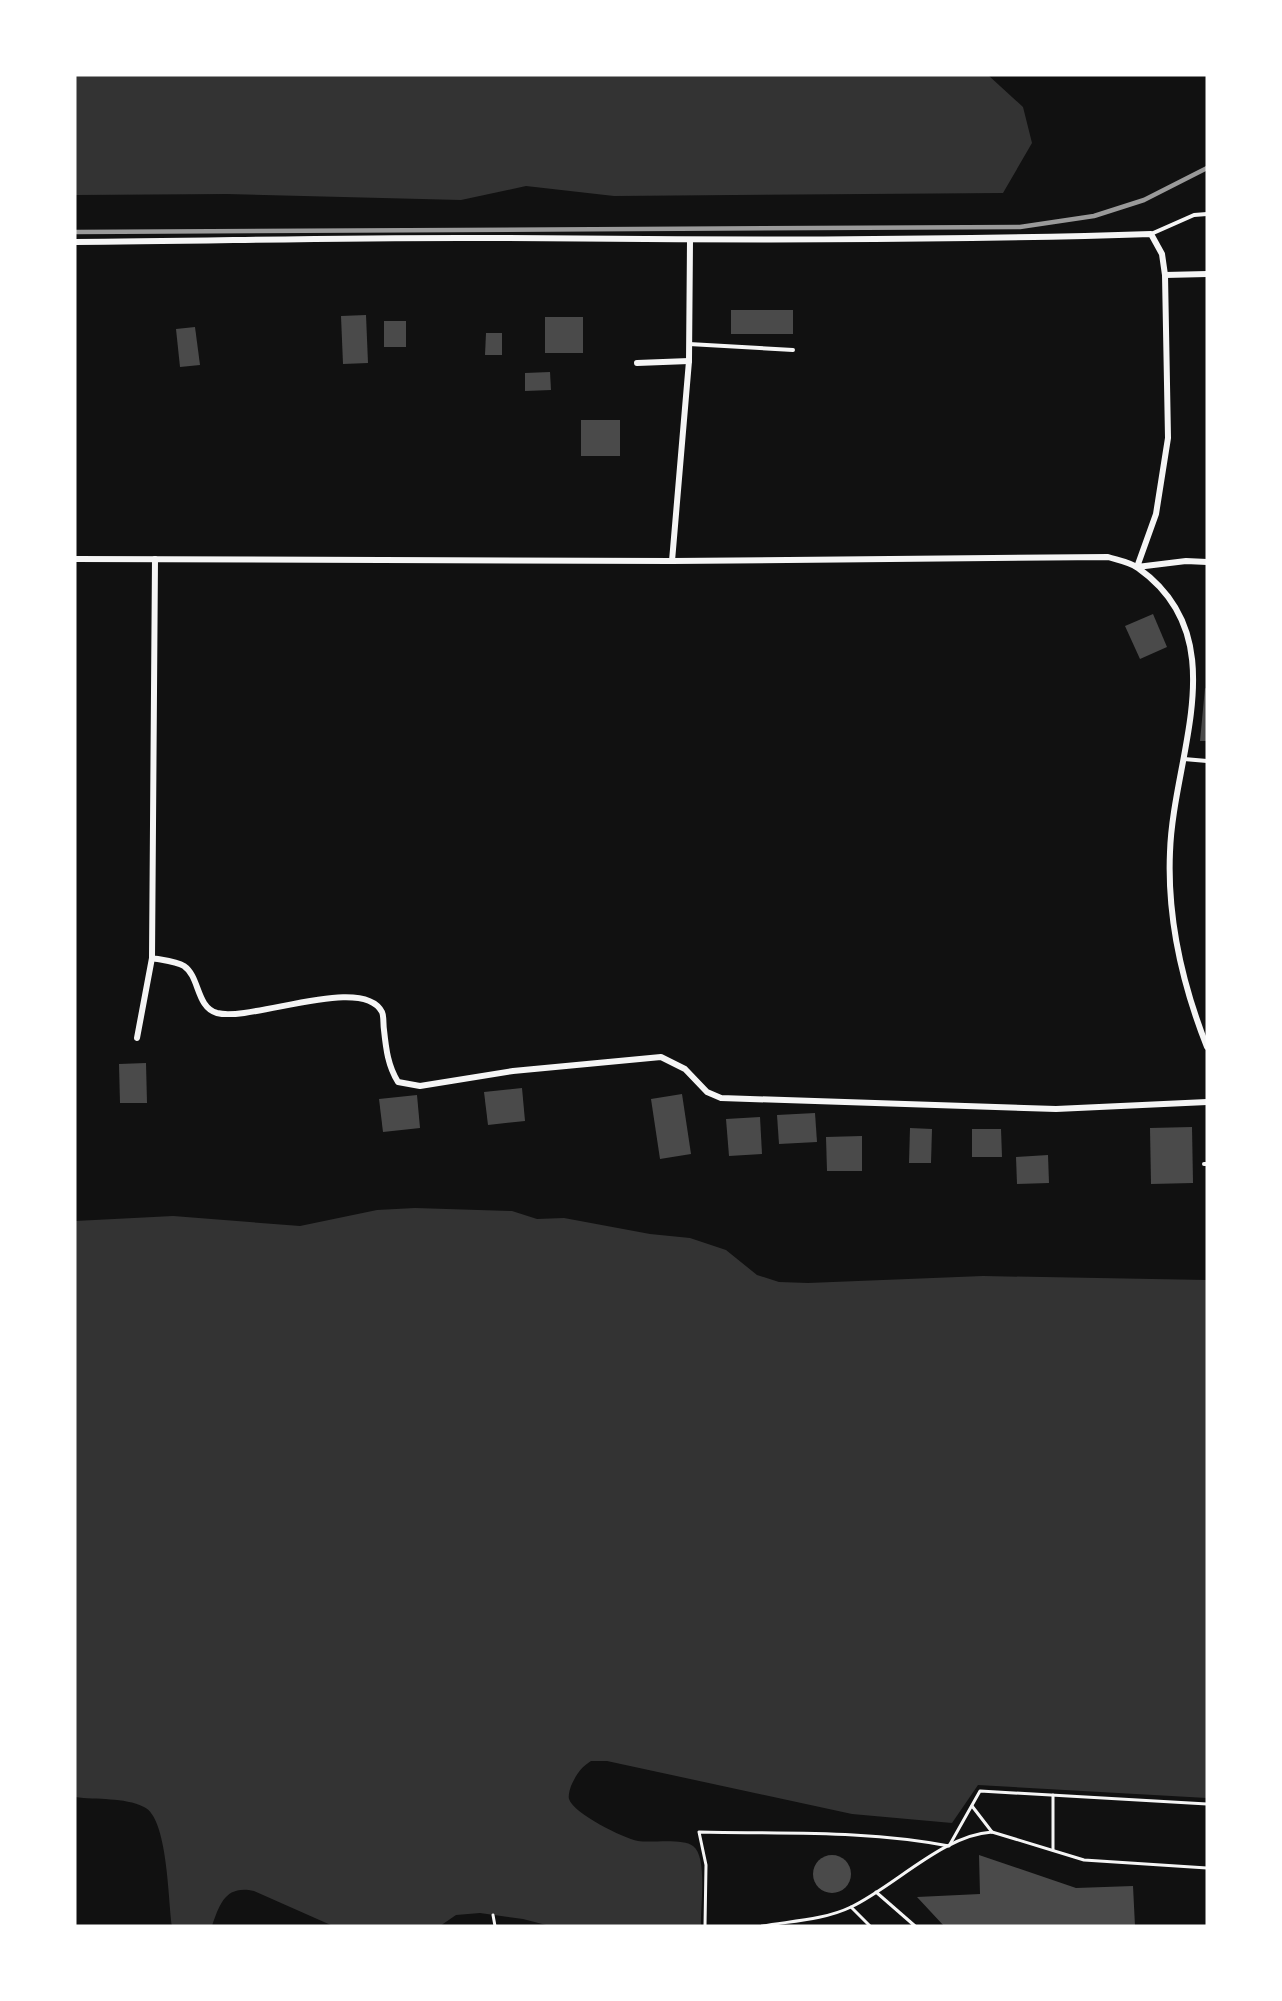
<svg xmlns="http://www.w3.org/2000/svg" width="1282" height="2001" font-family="Mulish,sans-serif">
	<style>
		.water { fill: #333 }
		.building { fill: #4a4a4a }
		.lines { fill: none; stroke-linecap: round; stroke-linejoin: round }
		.path { stroke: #f5f5f5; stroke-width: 3 }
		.service { stroke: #f5f5f5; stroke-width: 4 }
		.minor { stroke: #f5f5f5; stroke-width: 6 }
		.rail { stroke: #9a9a9a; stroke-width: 4.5 }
	</style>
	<rect width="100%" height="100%" fill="#111"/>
	<g class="water">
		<path d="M 75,75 L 988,75 L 1023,107 L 1032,143 L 1003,193 L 614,196 L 526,186 L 461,200 L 227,194 L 75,195 Z"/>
		<path d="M 415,1208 L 512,1211 L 537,1219 L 564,1218 L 650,1234 L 690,1238 L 726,1250 L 757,1275 L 779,1282 L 808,1283 L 983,1276 L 1207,1280 L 1207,1798 L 978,1785 L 952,1823 L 852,1814 L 607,1761 L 591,1761 C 581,1767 576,1775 571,1786 C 570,1789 568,1795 569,1799 C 574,1814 623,1838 638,1841 C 652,1843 683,1838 693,1846 C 708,1857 700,1908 701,1926 L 550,1926 L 523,1919 L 480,1913 L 456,1915 L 440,1926 L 333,1926 L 254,1891 C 226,1885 220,1903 212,1926 L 172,1926 C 168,1900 168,1818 144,1807 C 124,1797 97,1800 75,1797 L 75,1221 L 173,1216 L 300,1226 L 377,1210 Z"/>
	</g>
	<g class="building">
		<rect x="731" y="310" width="62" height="24"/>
		<path d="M 366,315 L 368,363 L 343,364 L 341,316 Z"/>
		<rect x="545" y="317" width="38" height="36"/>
		<rect x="384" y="321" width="22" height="26"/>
		<path d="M 195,327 L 200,365 L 180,367 L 176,329 Z"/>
		<path d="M 486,333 L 502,333 L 502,355 L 485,355 Z"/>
		<path d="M 550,372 L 551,390 L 525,391 L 525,373 Z"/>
		<rect x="581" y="420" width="39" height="36"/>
		<path d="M 1153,614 L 1167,647 L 1140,659 L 1125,626 Z"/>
		<path d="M 1205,688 L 1207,689 L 1207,741 L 1200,741 Z"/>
		<path d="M 146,1063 L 147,1103 L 120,1103 L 119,1064 Z"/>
		<path d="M 522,1088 L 525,1121 L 488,1125 L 484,1092 Z"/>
		<path d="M 682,1094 L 691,1154 L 660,1159 L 651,1099 Z"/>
		<path d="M 417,1095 L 420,1128 L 383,1132 L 379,1099 Z"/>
		<path d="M 815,1113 L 817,1142 L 779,1144 L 777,1115 Z"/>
		<path d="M 760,1117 L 762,1154 L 729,1156 L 726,1119 Z"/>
		<path d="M 1192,1127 L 1193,1183 L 1151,1184 L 1150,1128 Z"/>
		<path d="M 910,1128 L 932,1129 L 931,1163 L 909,1163 Z"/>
		<path d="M 972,1129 L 1001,1129 L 1002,1157 L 972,1157 Z"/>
		<path d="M 862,1136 L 862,1171 L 827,1171 L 826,1137 Z"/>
		<path d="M 1048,1155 L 1049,1183 L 1017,1184 L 1016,1157 Z"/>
		<circle cx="832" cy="1874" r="19"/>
		<path d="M 979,1855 L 1076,1888 L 1133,1886 L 1135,1926 L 944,1926 L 917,1897 L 980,1894 Z"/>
	</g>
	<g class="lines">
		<g class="path">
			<path d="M 972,1806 L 992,1832"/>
			<path d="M 1053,1850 L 1053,1795"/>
			<path d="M 876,1892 L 915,1926"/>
			<path d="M 851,1907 L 870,1926"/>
			<path d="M 493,1915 L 495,1926"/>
			<path d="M 705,1926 L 706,1865 L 699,1832 C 782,1834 867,1830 949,1846 L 980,1791 L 1207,1804"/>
			<path d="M 762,1926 C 791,1921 824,1920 851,1907 C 895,1886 943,1835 992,1832 L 1084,1860 L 1207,1868"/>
		</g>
		<g class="service">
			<path d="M 1151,234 L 1194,215 L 1207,214"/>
			<path d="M 689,344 L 793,350"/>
			<path d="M 1184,759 L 1207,761"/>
			<path d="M 1204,1164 L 1207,1164"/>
		</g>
		<g class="minor">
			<path d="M 75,242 C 216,241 356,237 497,238 C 715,240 933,241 1151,234 L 1162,254 L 1165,275 L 1168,438 L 1156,514 L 1137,567 L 1186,561 L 1207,562"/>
			<path d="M 1165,275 L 1207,274"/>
			<path d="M 637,363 L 689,361"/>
			<path d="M 75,559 L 672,561 L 1108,557 C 1117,560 1130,562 1138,568 C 1237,638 1173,755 1170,852 C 1167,919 1183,986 1207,1047"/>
			<path d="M 155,559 L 152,958 C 161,960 176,961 184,966 C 200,977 196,1007 217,1013 C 252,1022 363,974 382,1012 C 384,1016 383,1024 384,1030 C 386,1049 388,1066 398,1082 L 420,1086 L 513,1071 L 661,1057 L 685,1069 L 707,1092 L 721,1098 L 1056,1109 L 1207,1102"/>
			<path d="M 672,561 L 689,361 L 690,241"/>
			<path d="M 137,1038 L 152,958"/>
		</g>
		<path class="rail" d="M 75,232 L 1020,227 L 1094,216 L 1144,200 L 1207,168"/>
	</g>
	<rect width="1282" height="2001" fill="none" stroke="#ffffff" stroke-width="153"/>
</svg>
